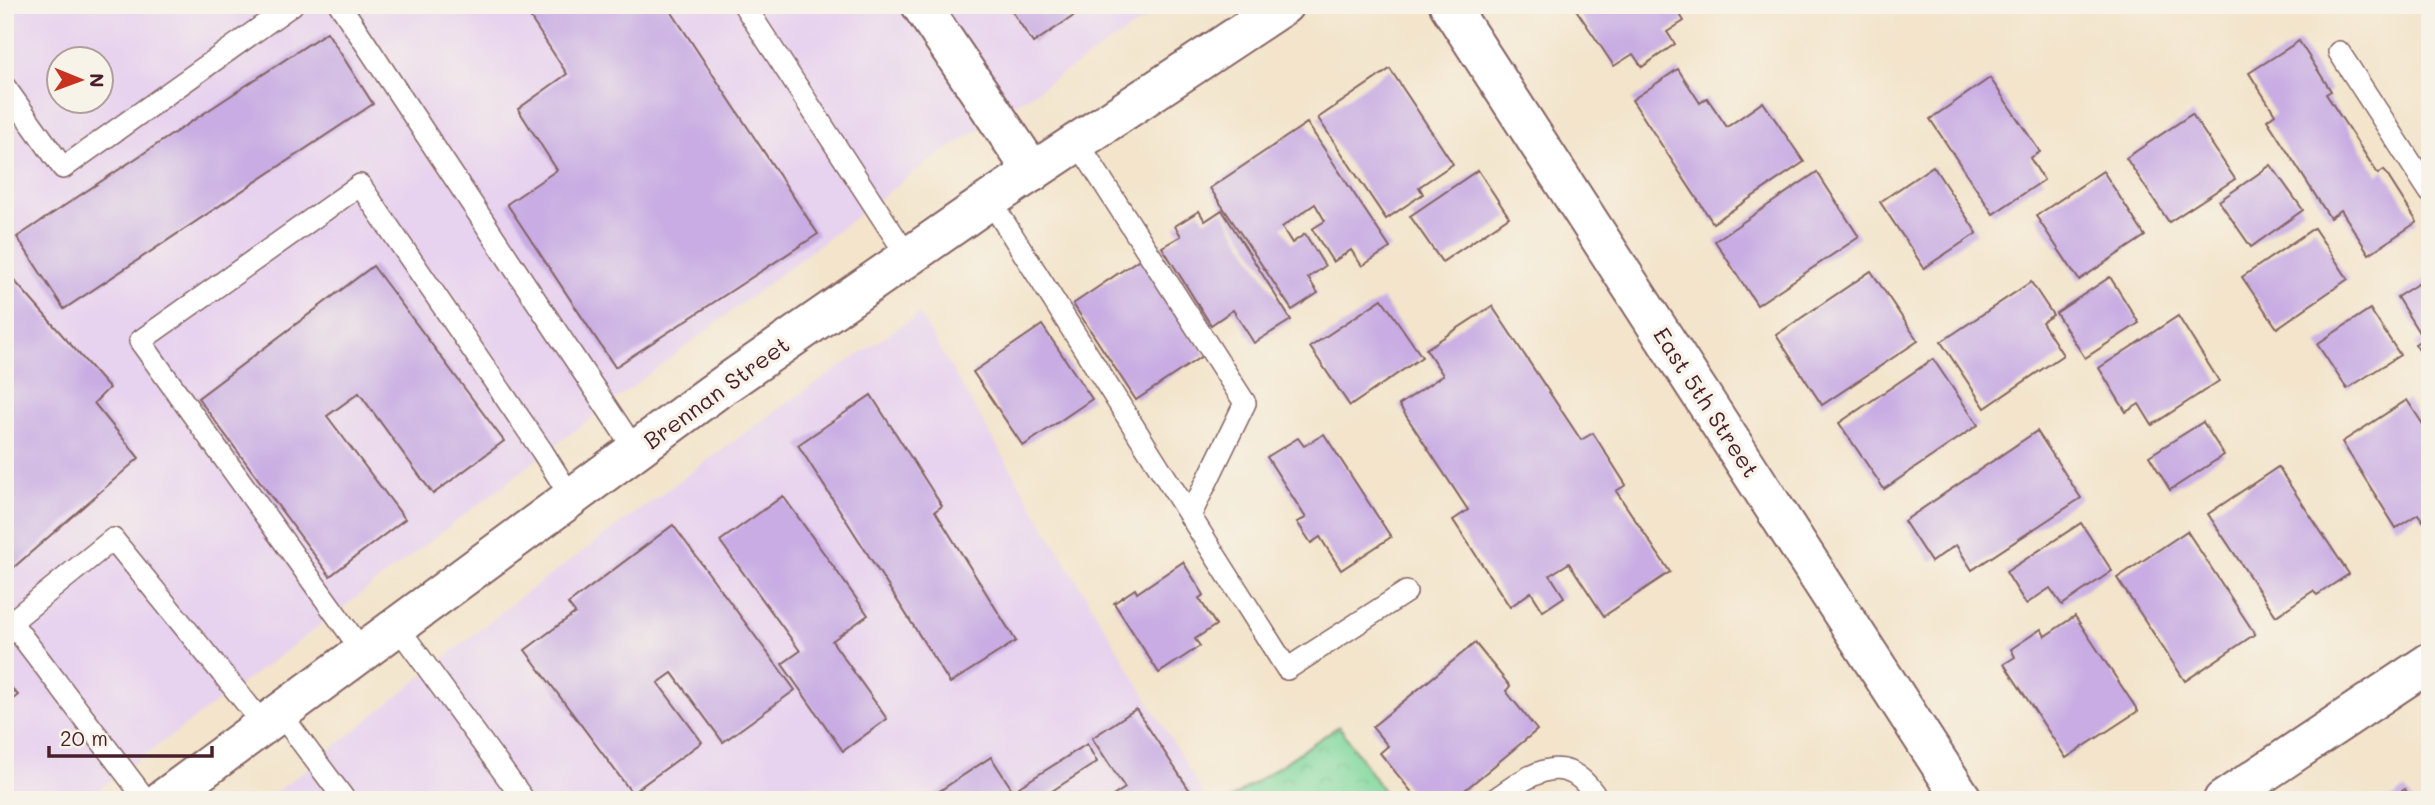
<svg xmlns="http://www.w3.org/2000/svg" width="2435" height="805" font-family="Mali,sans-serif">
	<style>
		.built { fill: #e7d2ef; fill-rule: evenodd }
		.park { fill: url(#park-crowns); stroke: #657c64; stroke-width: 2 }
		.building { fill: #c8ace3 }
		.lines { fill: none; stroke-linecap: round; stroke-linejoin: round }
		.service-casing { stroke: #856463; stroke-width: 24 }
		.minor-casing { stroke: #856463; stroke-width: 42 }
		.tertiary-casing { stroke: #856463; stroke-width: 42 }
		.service { stroke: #fff; stroke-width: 21 }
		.minor { stroke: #fff; stroke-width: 38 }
		.tertiary { stroke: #fff; stroke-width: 38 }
		.labels { text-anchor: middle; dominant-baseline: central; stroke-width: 7; stroke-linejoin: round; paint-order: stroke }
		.street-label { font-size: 23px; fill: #4a1f2b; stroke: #f7f3e8 }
	</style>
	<defs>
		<pattern id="park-crowns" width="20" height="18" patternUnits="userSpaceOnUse" patternTransform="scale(1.75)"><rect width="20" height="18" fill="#80d89d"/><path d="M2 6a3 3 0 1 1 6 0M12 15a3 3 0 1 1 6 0" fill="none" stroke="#70b987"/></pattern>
	</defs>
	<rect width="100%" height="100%" fill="#f7f3e8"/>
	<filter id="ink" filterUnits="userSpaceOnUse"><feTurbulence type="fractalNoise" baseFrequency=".0143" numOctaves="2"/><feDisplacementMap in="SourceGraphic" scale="14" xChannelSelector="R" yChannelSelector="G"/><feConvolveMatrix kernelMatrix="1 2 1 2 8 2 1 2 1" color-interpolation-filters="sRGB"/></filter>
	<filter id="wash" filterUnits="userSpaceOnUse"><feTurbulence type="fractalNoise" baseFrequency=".00686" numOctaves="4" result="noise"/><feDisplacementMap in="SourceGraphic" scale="28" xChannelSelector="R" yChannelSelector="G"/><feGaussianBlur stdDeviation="1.57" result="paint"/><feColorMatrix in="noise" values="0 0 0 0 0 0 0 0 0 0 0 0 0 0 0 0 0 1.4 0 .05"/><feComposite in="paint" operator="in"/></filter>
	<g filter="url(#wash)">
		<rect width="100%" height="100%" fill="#f3e4cb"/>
		<g class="built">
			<path d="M 5,5 L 1167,5 L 921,167 L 290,648 L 84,800 L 5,800 ZM 60,60 L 102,60 L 102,102 L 60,102 Z"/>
			<path d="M 919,314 L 1207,800 L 265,800 L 307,769 L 519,598 L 781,407 Z"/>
		</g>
		<path class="park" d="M 1339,726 L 1389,800 L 1229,800 Z"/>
		<g id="blocks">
			<g class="building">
				<path d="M 522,5 L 667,5 L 818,234 L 615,367 L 507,204 L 557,170 L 518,109 L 567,74 Z"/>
				<path d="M 1008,5 L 1090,5 L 1033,43 Z"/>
				<path d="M 1573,5 L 1674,5 L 1684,21 L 1667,32 L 1675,44 L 1642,67 L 1633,54 L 1614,66 Z"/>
				<path d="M 327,32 L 373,104 L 64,309 L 17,237 Z"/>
				<path d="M 2299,41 L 2331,91 L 2326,94 L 2378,174 L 2384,170 L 2417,222 L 2369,254 L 2341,210 L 2330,218 L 2267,120 L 2275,114 L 2249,73 Z"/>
				<path d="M 1390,69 L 1453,164 L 1419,187 L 1423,194 L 1386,219 L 1318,118 Z"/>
				<path d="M 1678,69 L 1700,103 L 1707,98 L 1727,127 L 1763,102 L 1804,162 L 1713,223 L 1632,100 Z"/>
				<path d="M 1990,78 L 2040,152 L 2030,158 L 2044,180 L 1993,214 L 1930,119 Z"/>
				<path d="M 2192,114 L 2235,179 L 2169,222 L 2126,158 Z"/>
				<path d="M 1307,123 L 1390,248 L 1362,266 L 1351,250 L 1333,262 L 1312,229 L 1325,221 L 1315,204 L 1282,227 L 1292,243 L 1305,234 L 1325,266 L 1308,278 L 1318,293 L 1292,310 L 1210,188 Z"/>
				<path d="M 2271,165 L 2303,210 L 2251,247 L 2219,201 Z"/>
				<path d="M 1933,166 L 1977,233 L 1924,268 L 1880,202 Z"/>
				<path d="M 1478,170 L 1509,217 L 1442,262 L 1410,216 Z"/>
				<path d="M 2103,171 L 2145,236 L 2079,280 L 2036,216 Z"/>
				<path d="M 1817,172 L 1859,237 L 1757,305 L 1715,241 Z"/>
				<path d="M 1222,210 L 1291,320 L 1254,343 L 1233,310 L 1211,325 L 1162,247 L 1181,236 L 1175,226 L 1199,211 L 1205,221 Z"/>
				<path d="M 2314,228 L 2348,279 L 2277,328 L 2242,277 Z"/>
				<path d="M 1141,258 L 1205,354 L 1136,400 L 1073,304 Z"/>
				<path d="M 373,266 L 504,441 L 433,494 L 359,393 L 327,416 L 405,519 L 330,576 L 198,398 Z"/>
				<path d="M 5,270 L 109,388 L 94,403 L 139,458 L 5,575 Z"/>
				<path d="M 1871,271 L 1918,341 L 1822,405 L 1776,335 Z"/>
				<path d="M 2430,276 L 2430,367 L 2415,344 L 2423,339 L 2397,297 Z"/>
				<path d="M 2110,277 L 2139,323 L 2085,358 L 2056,313 Z"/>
				<path d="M 2031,282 L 2053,315 L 2042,322 L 2063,355 L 1985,408 L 1941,342 Z"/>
				<path d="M 1382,299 L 1422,357 L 1350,406 L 1310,347 Z"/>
				<path d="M 1492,306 L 1581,440 L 1593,433 L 1626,485 L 1616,491 L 1670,572 L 1604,616 L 1569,563 L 1550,575 L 1564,597 L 1543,611 L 1531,592 L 1510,607 L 1453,520 L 1468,510 L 1399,405 L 1443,375 L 1426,349 Z"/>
				<path d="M 2370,309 L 2400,355 L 2347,389 L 2317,344 Z"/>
				<path d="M 2178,316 L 2219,381 L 2152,425 L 2139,404 L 2126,412 L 2099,368 Z"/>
				<path d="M 1042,325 L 1092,399 L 1023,446 L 973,372 Z"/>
				<path d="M 1933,359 L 1978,425 L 1884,489 L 1839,423 Z"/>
				<path d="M 871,395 L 942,506 L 935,511 L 1016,641 L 950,683 L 798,445 Z"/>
				<path d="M 2407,400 L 2430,435 L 2430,517 L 2423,521 L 2418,514 L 2396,528 L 2342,442 Z"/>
				<path d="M 2203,422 L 2224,455 L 2170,490 L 2149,456 Z"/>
				<path d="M 2037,431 L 2081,498 L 1972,570 L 1956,545 L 1931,562 L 1904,521 Z"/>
				<path d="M 1324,434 L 1391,537 L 1341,570 L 1320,537 L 1311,543 L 1297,522 L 1306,518 L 1267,457 L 1298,438 L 1304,446 Z"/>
				<path d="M 2278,467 L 2349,574 L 2317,595 L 2313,591 L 2276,616 L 2208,514 Z"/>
				<path d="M 783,496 L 868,615 L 832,641 L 887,719 L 843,751 L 782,664 L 800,651 L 720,541 Z"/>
				<path d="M 2081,523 L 2112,571 L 2062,605 L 2050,588 L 2026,604 L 2006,572 Z"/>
				<path d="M 673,525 L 795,690 L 723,742 L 672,673 L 658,683 L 702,742 L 632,793 L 525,650 L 575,613 L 568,604 Z"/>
				<path d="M 2187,531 L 2255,634 L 2185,681 L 2117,578 Z"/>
				<path d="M 1183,562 L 1204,595 L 1199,598 L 1216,625 L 1195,639 L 1200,646 L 1159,673 L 1114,603 L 1135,589 L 1137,593 Z"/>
				<path d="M 2075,616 L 2138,711 L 2066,758 L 2004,664 L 2015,657 L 2011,649 L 2041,629 L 2045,636 Z"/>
				<path d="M 1475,643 L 1510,686 L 1506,691 L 1537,730 L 1453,800 L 1438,800 L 1433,794 L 1426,800 L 1418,800 L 1380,753 L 1388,746 L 1372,727 Z"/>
				<path d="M 5,681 L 18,695 L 5,706 Z"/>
				<path d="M 1136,709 L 1196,800 L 1107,800 L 1125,788 L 1092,738 Z"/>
				<path d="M 1087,744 L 1097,762 L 1038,800 L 1028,800 L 1019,787 Z"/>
				<path d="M 991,757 L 1019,800 L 926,800 Z"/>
				<path d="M 2405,789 L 2412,800 L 2389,800 Z"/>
			</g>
		</g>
	</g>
	<g filter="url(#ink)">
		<use href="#blocks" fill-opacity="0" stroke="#856463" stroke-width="2"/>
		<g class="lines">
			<g class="service-casing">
				<g id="service">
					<path d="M 340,5 L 635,450"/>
					<path d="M 744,5 L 908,257"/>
					<path d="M 2339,52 L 2430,192"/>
					<path d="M 5,87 L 63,168 L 292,5"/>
					<path d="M 1078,143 L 1245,403 L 1190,516"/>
					<path d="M 990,200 L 1287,669 L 1406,592"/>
					<path d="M 5,622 L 11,622 L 113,539 L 264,725"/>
					<path d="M 11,622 L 146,800"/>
					<path d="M 397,626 L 524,800"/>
					<path d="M 363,652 L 140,341 L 360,185 L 542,451 L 571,497"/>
					<path d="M 280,713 L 345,800"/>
					<path d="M 1494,800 C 1532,773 1566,747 1598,800"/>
				</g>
			</g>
			<g class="minor-casing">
				<g id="minor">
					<path d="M 921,5 L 1033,172"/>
					<path d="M 1449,5 L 1963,800"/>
					<path d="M 2223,800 L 2430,662"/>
				</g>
			</g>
			<g class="tertiary-casing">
				<path id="tertiary" d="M 162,800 L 714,392 L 990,200 L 1284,5"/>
			</g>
			<use href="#service" class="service"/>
			<use href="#minor" class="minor"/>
			<use href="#tertiary" class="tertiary"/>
		</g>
	</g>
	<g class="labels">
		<g class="street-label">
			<text transform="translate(716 392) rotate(-36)">Brennan Street</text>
			<text transform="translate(1707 402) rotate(57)">East 5th Street</text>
		</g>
	</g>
	<rect width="2435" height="805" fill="none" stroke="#f7f3e8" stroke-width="28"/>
	<g transform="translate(80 80) rotate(91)"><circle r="33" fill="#f7f3e8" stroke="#b29e9c" stroke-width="2"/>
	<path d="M0-5L12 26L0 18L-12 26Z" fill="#c8321e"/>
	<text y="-10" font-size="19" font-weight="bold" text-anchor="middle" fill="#4a1f2b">N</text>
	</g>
	<path d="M49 746v10h163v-10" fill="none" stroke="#4a1f2b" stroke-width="3.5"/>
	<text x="60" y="746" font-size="21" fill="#4a1f2b" stroke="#f7f3e8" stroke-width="5" paint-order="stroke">20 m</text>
</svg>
